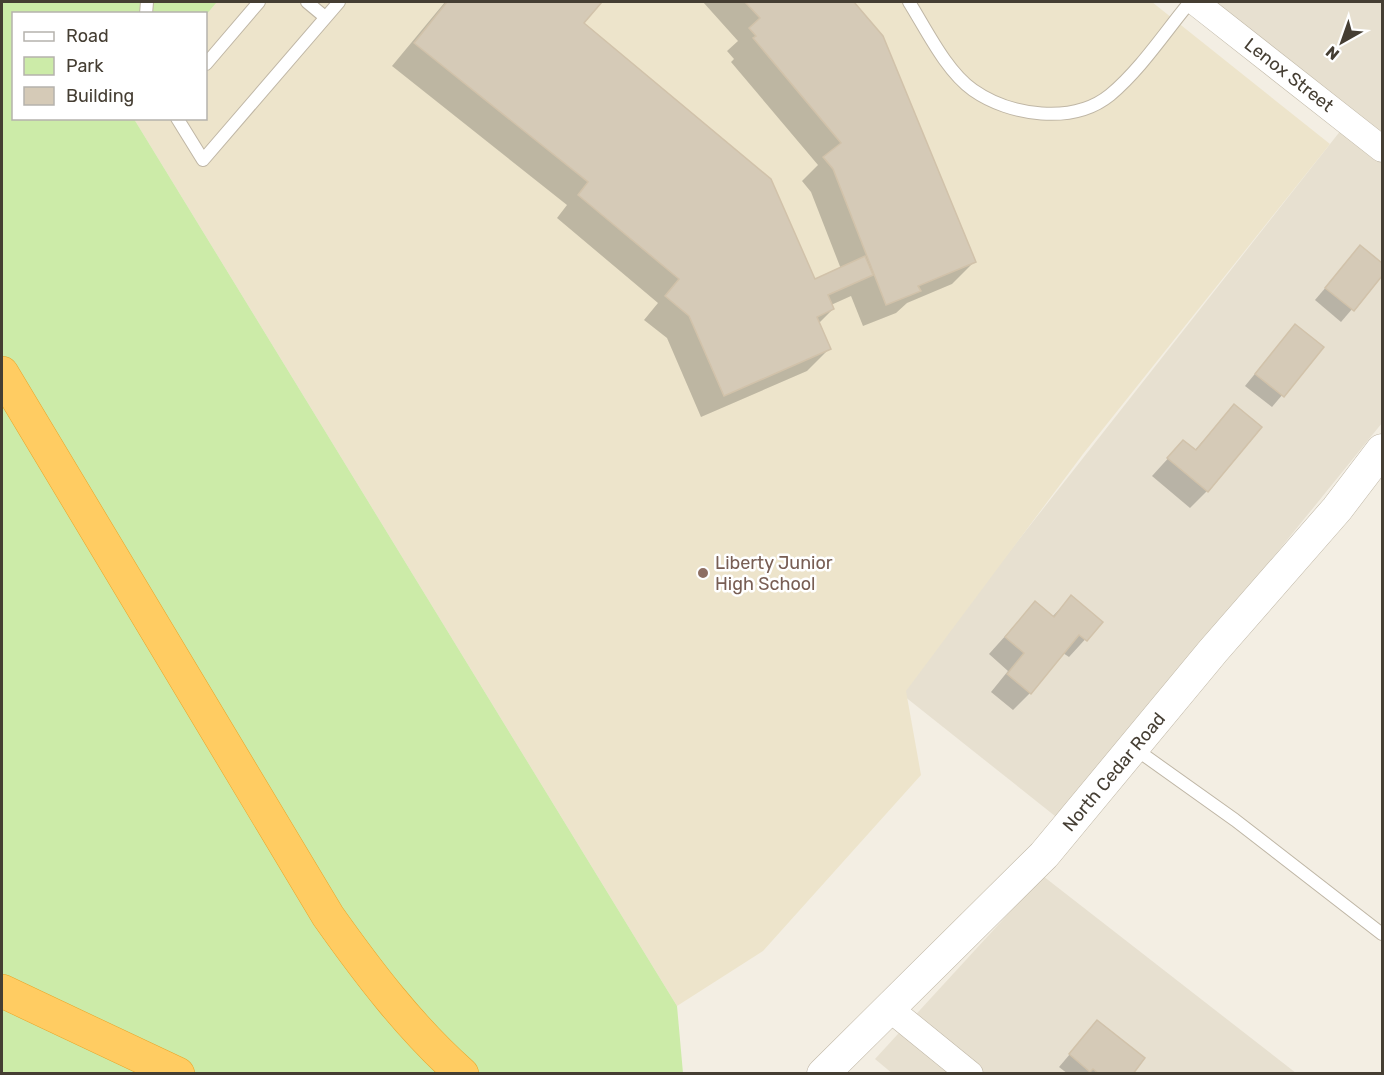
<svg xmlns="http://www.w3.org/2000/svg" width="1384" height="1075" font-family="Rubik,sans-serif">
	<style>
		.residential { fill: #e7e0d0 }
		.education { fill: #ede4cb }
		.green { fill: #cceba8 }
		.shadow { fill: #0003 }
		.building { fill: #d5cab7; stroke: #d1c2aa; stroke-width: 1.5 }
		.lines { fill: none; stroke-linecap: round; stroke-linejoin: round }
		.service-casing { stroke: #bfb6a5; stroke-width: 14 }
		.minor-casing { stroke: #bfb6a5; stroke-width: 27 }
		.tertiary-casing { stroke: #bfb6a5; stroke-width: 33 }
		.motorway-casing { stroke: #e9a427; stroke-width: 34 }
		.service { stroke: #fff; stroke-width: 12 }
		.minor { stroke: #fff; stroke-width: 26 }
		.tertiary { stroke: #fff; stroke-width: 32 }
		.motorway { stroke: #ffcc62; stroke-width: 33 }
		.education-dot { fill: #8d6e63; stroke: #fff; stroke-width: 2 }
		.labels { text-anchor: middle; dominant-baseline: central; stroke-width: 5; stroke-linejoin: round; paint-order: stroke }
		.street-label { font-size: 18px; fill: #453e33; stroke: #fff }
		.education-label { font-size: 18px; fill: #785e54; stroke: #fff; text-anchor: start }
	</style>
	<rect width="100%" height="100%" fill="#f3eee3"/>
	<g class="residential">
		<path d="M 1208,2 L 1382,2 L 1382,138 Z"/>
		<path d="M 1345,125 L 1382,155 L 1382,423 L 1060,820 L 899,692 Z"/>
		<path d="M 1043,876 L 1296,1073 L 893,1074 L 875,1059 Z"/>
	</g>
	<path class="education" d="M 217,2 L 1152,2 L 1330,144 L 1083,454 L 906,691 L 921,775 L 763,951 L 677,1006 L 134,119 L 206,118 L 206,15 Z"/>
	<path class="green" d="M 2,2 L 217,2 L 206,15 L 206,14 L 14,14 L 14,118 L 134,119 L 677,1006 L 683,1073 L 2,1074 Z"/>
	<g class="shadow">
		<path d="M 445,2 L 600,2 L 582,23 L 814,280 L 841,269 L 811,192 L 802,181 L 818,165 L 731,62 L 734,59 L 727,51 L 738,41 L 703,2 L 852,2 L 881,37 L 974,262 L 952,284 L 907,303 L 896,313 L 863,326 L 851,296 L 831,305 L 833,309 L 818,324 L 829,349 L 807,371 L 701,417 L 667,338 L 644,320 L 658,303 L 557,218 L 567,205 L 392,66 Z"/>
		<path d="M 1360,247 L 1382,265 L 1382,274 L 1341,322 L 1315,300 Z"/>
		<path d="M 1284,338 L 1322,348 L 1272,407 L 1245,386 Z"/>
		<path d="M 1234,406 L 1207,491 L 1190,508 L 1152,476 L 1183,442 L 1194,451 Z"/>
		<path d="M 1071,597 L 1101,622 L 1069,657 L 1063,653 L 1030,693 L 1013,710 L 991,692 L 1008,671 L 989,654 L 1035,603 L 1052,617 Z"/>
		<path d="M 1097,1022 L 1131,1074 L 1068,1074 L 1059,1067 Z"/>
	</g>
	<g class="building">
		<path d="M 447,2 L 602,2 L 584,23 L 771,179 L 815,279 L 865,256 L 873,275 L 828,295 L 834,309 L 817,317 L 831,349 L 724,396 L 689,316 L 665,296 L 679,279 L 578,195 L 588,182 L 414,43 Z"/>
		<path d="M 745,2 L 854,2 L 883,36 L 976,262 L 918,286 L 921,291 L 886,305 L 833,169 L 823,157 L 841,143 L 753,38 L 756,36 L 749,28 L 760,18 Z"/>
		<path d="M 1360,245 L 1382,263 L 1382,276 L 1354,311 L 1325,288 Z"/>
		<path d="M 1295,324 L 1324,347 L 1284,397 L 1255,374 Z"/>
		<path d="M 1234,404 L 1262,427 L 1208,492 L 1167,458 L 1183,440 L 1196,450 Z"/>
		<path d="M 1071,595 L 1103,622 L 1087,641 L 1079,635 L 1031,694 L 1007,674 L 1024,653 L 1005,637 L 1035,601 L 1054,617 Z"/>
		<path d="M 1097,1020 L 1145,1058 L 1133,1074 L 1099,1074 L 1093,1069 L 1090,1072 L 1069,1054 Z"/>
	</g>
	<g class="lines">
		<g class="service-casing">
			<g id="service">
				<path d="M 307,2 L 325,17"/>
				<path d="M 909,2 C 926,29 946,71 973,90 C 1010,116 1073,125 1110,95 C 1141,69 1165,32 1190,2"/>
				<path d="M 146,14 L 147,2"/>
				<path d="M 206,64 L 259,2"/>
				<path d="M 177,118 L 203,160 L 339,2"/>
				<path d="M 1134,748 L 1235,820 L 1382,934"/>
			</g>
		</g>
		<g class="minor-casing">
			<g id="minor">
				<path d="M 1195,2 L 1382,149"/>
				<path d="M 890,1009 L 970,1074"/>
			</g>
		</g>
		<g class="tertiary-casing">
			<path id="tertiary" d="M 823,1074 L 1044,855 L 1213,651 L 1337,509 L 1382,450"/>
		</g>
		<g class="motorway-casing">
			<g id="motorway">
				<path d="M 2,373 L 328,916 C 367,971 410,1028 462,1074"/>
				<path d="M 2,991 L 178,1074"/>
			</g>
		</g>
		<use href="#service" class="service"/>
		<use href="#minor" class="minor"/>
		<use href="#tertiary" class="tertiary"/>
		<use href="#motorway" class="motorway"/>
	</g>
	<circle class="education-dot" cx="703" cy="573" r="6"/>
	<g class="labels">
		<g class="street-label">
			<text transform="translate(1289 75) rotate(38)">Lenox Street</text>
			<text transform="translate(1114 772) rotate(-50)">North Cedar Road</text>
		</g>
		<g class="education-label">
			<text x="715" y="563">Liberty Junior<tspan x="715" dy="21">High School</tspan></text>
		</g>
	</g>
	<rect width="1384" height="1075" fill="none" stroke="#453e33" stroke-width="6"/>
	<rect x="12" y="12" width="195" height="108" fill="#ffffff" stroke="#b5b2ad" stroke-width="1.5"/>
	<rect x="24" y="32" width="30" height="9" fill="#ffffff" stroke="#b5b2ad" stroke-width="1.5"/>
	<text x="66" y="42" font-size="18" fill="#453e33">Road</text>
	<rect x="24" y="57" width="30" height="18" fill="#cceba8" stroke="#b5b2ad" stroke-width="1.5"/>
	<text x="66" y="72" font-size="18" fill="#453e33">Park</text>
	<rect x="24" y="87" width="30" height="18" fill="#d5cab7" stroke="#b5b2ad" stroke-width="1.5"/>
	<text x="66" y="102" font-size="18" fill="#453e33">Building</text>
	<g transform="translate(1342 42) rotate(220)" stroke="#ffffff" stroke-width="4.5" paint-order="stroke">
	<path d="M0-4.5L10 22L0 15L-10 22Z" fill="#453e33"/>
	<text y="-9" font-size="16" font-weight="bold" text-anchor="middle" fill="#453e33">N</text>
	</g>
</svg>
